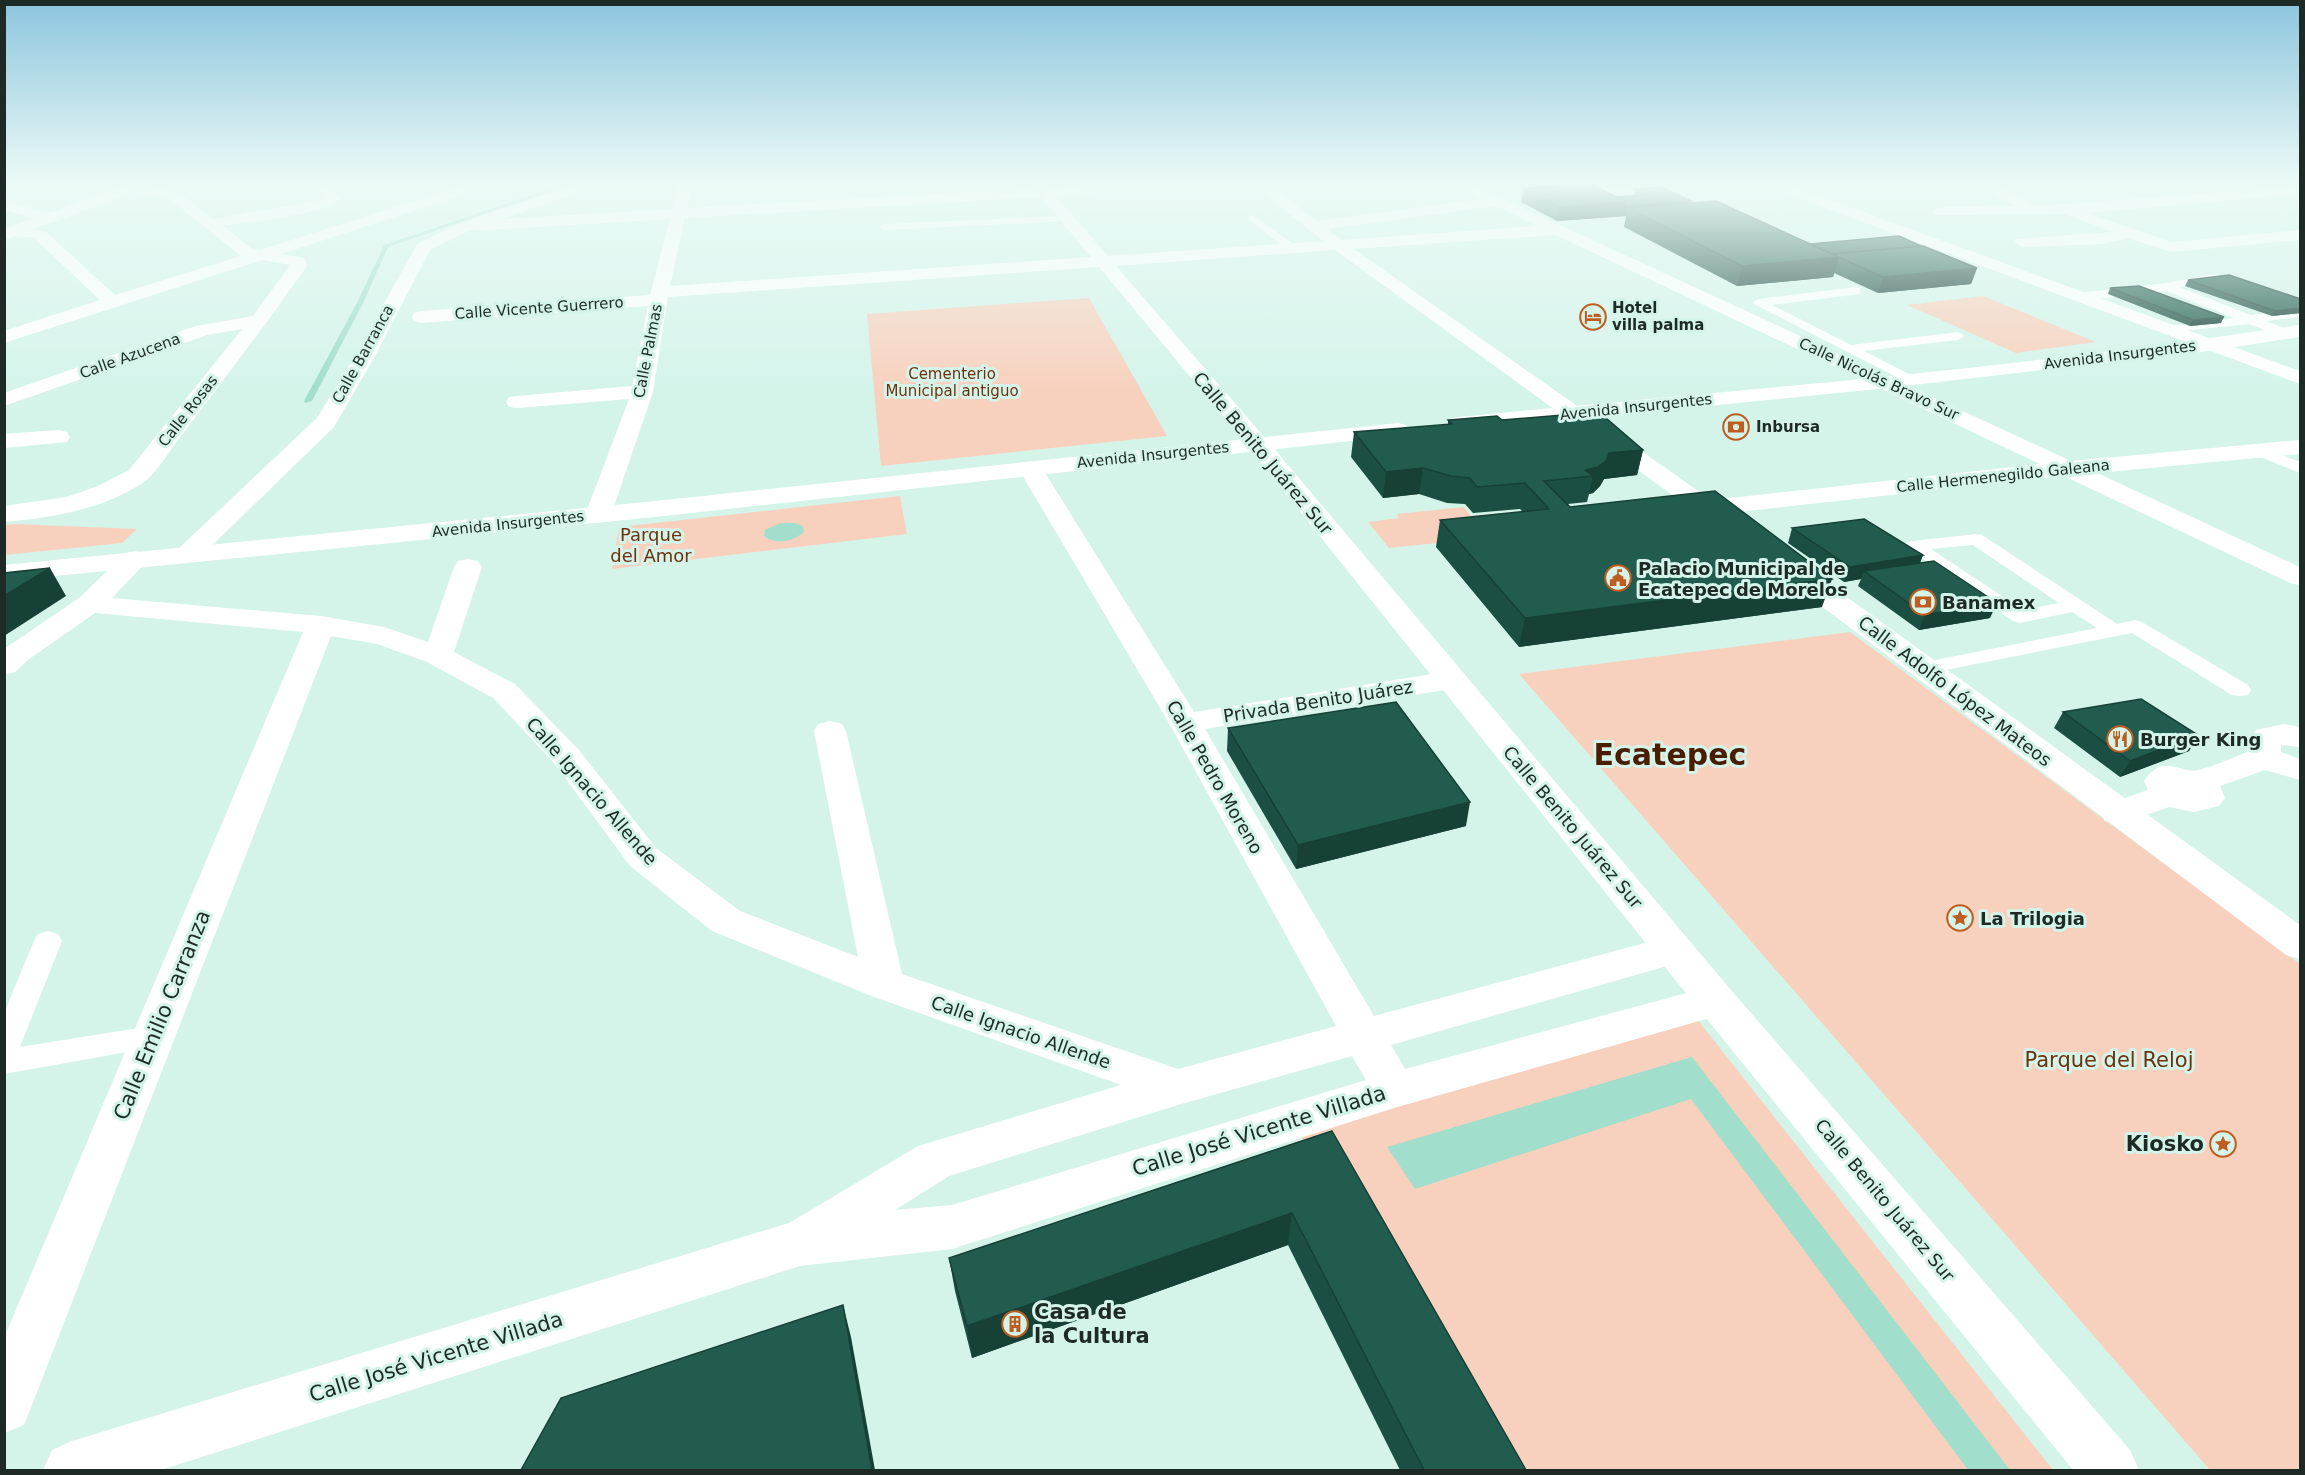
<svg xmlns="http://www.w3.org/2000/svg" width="2305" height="1475" font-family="'DejaVu Sans',sans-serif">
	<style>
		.green { fill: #f8d1be }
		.water { fill: #a2decc }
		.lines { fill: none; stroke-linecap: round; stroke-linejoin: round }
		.stream { fill: #a2decc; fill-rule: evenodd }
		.service { fill: #fff; fill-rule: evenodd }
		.pedestrian { fill: #fff; fill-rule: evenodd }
		.minor { fill: #fff; fill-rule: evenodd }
		.tertiary { fill: #fff; fill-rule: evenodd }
		.secondary { fill: #fff; fill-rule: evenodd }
		.wall { fill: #1c4f43 }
		.shaded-wall { fill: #174037 }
		.building { fill: #215c4e; stroke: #174037; stroke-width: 1.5 }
		.labels { text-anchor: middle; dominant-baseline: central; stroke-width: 6; stroke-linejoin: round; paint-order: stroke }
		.far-street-label { font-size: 15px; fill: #1e2a26; stroke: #d4f4ea }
		.far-poi-label { font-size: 15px; font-weight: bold; fill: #1e2a26; stroke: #d4f4ea; text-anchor: start }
		.far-park-label { font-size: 15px; fill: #6d320d; stroke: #d4f4ea }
		.street-label { font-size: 18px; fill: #1e2a26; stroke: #d4f4ea }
		.park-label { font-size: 18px; fill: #6d320d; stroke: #d4f4ea }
		.poi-label { font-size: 18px; font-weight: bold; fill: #1e2a26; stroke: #d4f4ea; text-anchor: start }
		.near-street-label { font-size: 21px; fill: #1e2a26; stroke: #d4f4ea }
		.near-park-label { font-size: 21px; fill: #6d320d; stroke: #d4f4ea }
		.near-poi-label { font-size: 21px; font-weight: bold; fill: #1e2a26; stroke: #d4f4ea; text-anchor: end }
		.town-label { font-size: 30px; font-weight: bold; fill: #4a1c00; stroke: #d4f4ea }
	</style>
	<rect width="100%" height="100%" fill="#d4f4ea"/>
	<g class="green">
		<path d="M 1983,296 L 2096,342 L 2016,353 L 1907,305 Z"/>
		<path d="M 1089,298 L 1167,436 L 881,466 L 867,314 Z"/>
		<path d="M 900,496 L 907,534 L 612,569 L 619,527 Z"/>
		<path d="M 1464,507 L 1471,516 L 1518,512 L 1536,533 L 1389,548 L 1368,522 L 1399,518 L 1397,514 Z"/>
		<path d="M 5,525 L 14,524 L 137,529 L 122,543 L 5,555 Z"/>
		<path d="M 1850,632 L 2300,964 L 2300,1470 L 2210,1470 L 1519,674 Z"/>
		<path d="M 1693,1014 L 2053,1470 L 1518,1470 L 1299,1134 Z"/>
	</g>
	<g class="water">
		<path d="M 781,523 L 794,523 L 803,526 L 804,532 C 793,542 775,545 764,536 L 765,530 Z"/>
		<path d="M 1692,1057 L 2010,1470 L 1968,1470 L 1691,1099 L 1415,1189 L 1387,1147 Z"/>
	</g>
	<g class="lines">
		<path class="stream" d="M 567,183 L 575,183 L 388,247 L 364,301 L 312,401 L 305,403 L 304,401 L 358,301 L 384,245 Z"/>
		<g class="service">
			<path d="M 1671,183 L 1689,183 L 1644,195 L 1587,194 L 1582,191 L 1587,188 L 1644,189 Z"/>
			<path d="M 1253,215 L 1296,246 L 1296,250 L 1288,250 L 1249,220 L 1248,218 Z"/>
			<path d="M 1067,216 L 1071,217 L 1071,221 L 884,230 L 879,227 L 884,224 Z"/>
			<path d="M 2215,274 L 2219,275 L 2219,281 L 2179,287 L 2251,315 L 2300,309 L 2300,317 L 2266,321 L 2292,331 L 2294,334 L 2292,337 L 2282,337 L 2249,324 L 2164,333 L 2162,330 L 2169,326 L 2234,318 L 2166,291 L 2079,301 L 2073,297 L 2079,293 L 2166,283 Z"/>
			<path d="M 1856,287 L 1860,288 L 1860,294 L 1772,305 L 1851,345 L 1958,332 L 1965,336 L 1958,340 L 1864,351 L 1915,377 L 1917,380 L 1915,383 L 1910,384 L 1752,303 L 1758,299 Z"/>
			<path d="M 2259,446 L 2300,462 L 2300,473 L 2253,454 L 2251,451 L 2253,448 Z"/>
			<path d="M 1976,534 L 1982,535 L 2117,624 L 2135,620 L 2142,622 L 2248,685 L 2251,690 L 2248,695 L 2240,696 L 2232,695 L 2132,633 L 1925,674 L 1918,672 L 1915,668 L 1918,664 L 1925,662 L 2097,628 L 2072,612 L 2020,623 L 2013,621 L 1904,546 L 1907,542 L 1913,541 ZM 1973,545 L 2059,603 L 2023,610 L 1931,549 Z"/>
			<path d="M 48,931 L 58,934 L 62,941 L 20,1047 L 151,1026 L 161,1030 L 166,1038 L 161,1046 L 4,1074 L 4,1013 L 34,941 L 38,934 Z"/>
		</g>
		<path class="pedestrian" d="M 2284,724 L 2300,727 L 2300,747 L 2281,745 L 2281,752 L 2300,759 L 2300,780 L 2265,770 L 2220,786 L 2225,798 L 2219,806 L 2194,812 L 2169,807 L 2118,825 L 2105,821 L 2100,813 L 2105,805 L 2148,790 L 2144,781 C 2163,752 2180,774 2198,770 C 2215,766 2231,758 2247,752 L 2247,744 L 2256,730 Z"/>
		<g class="minor">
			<path d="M 302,183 L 319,183 L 342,198 C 329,214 247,222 223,226 L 251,248 L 260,250 L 471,183 L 492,183 L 490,186 L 281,254 L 305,258 L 307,266 C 267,323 226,377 184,432 C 173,445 158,472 144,482 C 104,509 52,518 4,522 L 4,506 L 66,497 L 98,486 L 129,470 L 242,329 L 207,335 L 4,406 L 4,393 L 196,326 L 253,316 L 290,265 L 262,260 L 4,343 L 4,331 L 100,300 L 34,238 L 7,235 L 5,232 L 7,229 L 45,231 L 115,295 L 241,256 L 167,197 L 124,192 L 122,189 L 124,186 L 176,190 L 213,219 L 315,201 L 324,198 Z"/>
			<path d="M 580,183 L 601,183 L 599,186 L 501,219 L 672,209 L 679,183 L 693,183 L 687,208 L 1034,188 L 1030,183 L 1045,183 L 1049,188 L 1131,183 L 1210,183 L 1203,187 L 1056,196 L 1108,256 L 1323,241 L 1252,183 L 1268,183 L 1317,221 L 1480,199 L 1451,183 L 1469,183 L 2071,461 L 2300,440 L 2300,454 L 2097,473 L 2300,567 L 2300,585 L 2290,583 L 2064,476 L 1729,513 L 1737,521 L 1733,526 L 1724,529 L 1715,526 L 1335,250 L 1116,266 L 1266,439 L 1270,444 L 1266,449 L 1258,451 L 1250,449 L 1099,267 L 668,297 L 653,392 L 611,515 L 607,520 L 598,523 L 589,520 L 585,515 L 629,399 L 517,408 L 509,407 L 506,402 L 509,397 L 517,396 L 632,386 L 648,306 L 421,323 L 414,321 L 412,317 L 414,313 L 421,311 L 650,295 L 670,219 L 469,231 L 430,250 L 375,356 L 334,427 L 196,561 L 187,563 L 178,561 L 174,555 L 178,549 L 317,418 L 355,356 L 417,244 L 460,223 ZM 1041,197 L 1091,257 L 670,286 L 685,218 ZM 1495,206 L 1538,226 L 1342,240 L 1327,229 ZM 1556,235 L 2040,464 L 1711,500 L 1354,249 Z"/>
			<path d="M 1764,183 L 1784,183 L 2300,371 L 2300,384 L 1766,186 Z"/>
			<path d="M 1975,183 L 1993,183 L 2036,206 L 2300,186 L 2300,194 L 2086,213 L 2172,242 L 2300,230 L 2300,240 L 2171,252 L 2128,238 L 2102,244 L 2022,247 L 2014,242 L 2016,239 L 2113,232 L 2064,214 L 1936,215 L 1933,212 L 1936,209 L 1941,207 L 2015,206 Z"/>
			<path d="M 4,201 L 56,214 L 59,217 L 51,222 L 4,210 Z"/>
			<path d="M 59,430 L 67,432 L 70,437 L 67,442 L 4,448 L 4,434 Z"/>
			<path d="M 1030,461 L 1038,463 L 1042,468 L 1194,712 L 1451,671 L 1462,673 L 1467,680 L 1462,687 L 1451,689 L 1205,729 L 1374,1016 L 1674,935 L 1688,940 L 1694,950 L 1688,960 L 1391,1045 L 1405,1069 L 1716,985 L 1731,990 L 1737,1001 L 1731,1012 L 1394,1108 L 952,1249 L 800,1266 L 161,1470 L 43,1470 L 52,1450 L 72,1441 L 789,1223 L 918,1146 L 1121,1085 L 869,995 L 712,931 L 630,866 L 555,764 L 493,698 L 427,662 L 377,644 L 331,636 L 32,1405 L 24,1425 L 4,1433 L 4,1338 L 303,632 L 95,613 L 29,659 L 15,672 L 4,675 L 4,649 L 79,598 L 126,553 L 136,551 L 146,553 L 149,559 L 112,598 L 321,616 L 384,627 L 428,642 L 454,567 L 458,561 L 468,559 L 478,561 L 482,567 L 454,652 L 515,684 L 579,750 L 656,848 L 740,911 L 858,957 L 814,731 L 818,724 L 830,721 L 842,724 L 846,731 L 902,974 L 1178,1069 L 1336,1026 L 1169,723 L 1018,468 L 1022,463 ZM 1352,1056 L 1366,1080 L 952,1205 L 895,1210 L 949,1176 L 1178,1105 Z"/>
			<path d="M 1790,561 L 1800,563 L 2300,925 L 2300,959 L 2286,955 L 1780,575 L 1776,569 L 1780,563 Z"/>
		</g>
		<path class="tertiary" d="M 1258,437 L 1266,439 L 1731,990 L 2130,1450 L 2139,1470 L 2073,1470 L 1701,1012 L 1250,449 L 1246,444 L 1250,439 Z"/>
		<g class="secondary">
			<path d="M 132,183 L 152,183 L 150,186 L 4,240 L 4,229 Z"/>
			<path d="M 2300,325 L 2300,337 L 2209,351 L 1887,388 L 1458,431 L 1450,429 L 1447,424 L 1450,419 L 1458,417 C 1739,390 2021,368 2300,325 Z"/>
			<path d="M 1398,423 L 1406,425 L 1409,430 L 1406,435 L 636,519 L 4,581 L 4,565 L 636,503 Z"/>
		</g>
	</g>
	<g class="wall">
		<path d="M 1524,188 L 1616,197 L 1634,196 L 1636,189 L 1691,203 L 1810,244 L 1977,268 L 1971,284 L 1878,293 L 1834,273 L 1833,277 L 1737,286 L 1624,227 L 1626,216 L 1557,221 L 1521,202 Z"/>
		<path d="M 2188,280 L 2301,299 L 2301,313 L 2272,316 L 2185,286 Z"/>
		<path d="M 2110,288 L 2221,323 L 2190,326 L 2108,294 Z"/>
		<path d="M 1448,420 L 1502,420 L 1643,450 L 1637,475 L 1604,479 L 1600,486 L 1593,493 L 1589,494 L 1587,502 L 1568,504 L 1570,507 L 1822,607 L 1519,647 L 1436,547 L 1440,520 L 1523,512 L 1520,509 L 1473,513 L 1465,504 L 1447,503 L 1419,494 L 1383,498 L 1351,457 L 1354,432 L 1448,425 Z"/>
		<path d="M 1792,528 L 1923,555 L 1920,563 L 1990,618 L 1919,630 L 1858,586 L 1861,579 L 1844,582 L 1788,543 Z"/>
		<path d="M 2063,712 L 2198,735 L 2189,751 L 2120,777 L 2054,728 Z"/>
		<path d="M 1228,728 L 1466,826 L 1296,869 L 1227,751 Z"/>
		<path d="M 1332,1131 L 1526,1470 L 1400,1470 L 1288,1245 L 972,1358 L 955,1291 L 949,1258 Z"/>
	</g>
	<g class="shaded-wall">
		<path d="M 1691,201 L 1689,211 L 1628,208 L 1626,216 L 1557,221 L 1559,207 L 1626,202 Z"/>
		<path d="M 1839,257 L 1833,277 L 1737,286 L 1742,266 Z"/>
		<path d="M 1977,268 L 1971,284 L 1878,293 L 1883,277 Z"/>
		<path d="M 2301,308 L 2301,313 L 2272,316 L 2275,311 Z"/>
		<path d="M 2224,317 L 2221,323 L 2190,326 L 2193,320 Z"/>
		<path d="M 1643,450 L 1637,475 L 1604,479 L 1600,486 L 1593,493 L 1589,494 L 1593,476 L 1585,470 L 1609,453 Z"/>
		<path d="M 1423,468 L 1419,494 L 1383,498 L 1386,472 Z"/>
		<path d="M 1923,555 L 1917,570 L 1864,571 L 1861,579 L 1844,582 L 1850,567 Z"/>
		<path d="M 50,568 L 66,596 L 4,636 L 4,596 Z"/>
		<path d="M 1832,579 L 1822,607 L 1519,647 L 1525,618 Z"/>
		<path d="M 1997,603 L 1990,618 L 1919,630 L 1925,615 Z"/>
		<path d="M 2198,735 L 2189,751 L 2120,777 L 2130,761 Z"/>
		<path d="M 1470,802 L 1466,826 L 1296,869 L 1298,845 Z"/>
		<path d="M 1292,1213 L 1288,1245 L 972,1358 L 967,1326 Z"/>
		<path d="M 843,1305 L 851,1337 L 875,1470 L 872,1470 Z"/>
	</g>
	<g class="building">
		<path d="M 1588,183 L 1626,202 L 1559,207 L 1524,188 Z"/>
		<path d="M 1661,187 L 1691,201 L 1625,206 L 1626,202 L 1616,197 L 1647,195 L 1636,189 Z"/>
		<path d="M 1716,201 L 1839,257 L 1742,266 L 1628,208 Z"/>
		<path d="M 1899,236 L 1921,246 L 1832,254 L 1810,244 Z"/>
		<path d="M 1923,246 L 1977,268 L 1883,277 L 1832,254 Z"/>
		<path d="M 2229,275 L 2301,299 L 2301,308 L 2275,311 L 2188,280 Z"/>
		<path d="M 2139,286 L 2224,317 L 2193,320 L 2110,288 Z"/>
		<path d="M 1599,412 L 1643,450 L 1609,453 L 1606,461 L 1598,467 L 1585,470 L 1593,476 L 1544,481 L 1570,507 L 1715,491 L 1832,579 L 1525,618 L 1440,520 L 1549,509 L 1525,483 L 1477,487 L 1470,478 L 1451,476 L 1423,468 L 1386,472 L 1354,432 L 1452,424 L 1448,420 L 1497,416 L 1502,420 Z"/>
		<path d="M 1864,519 L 1923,555 L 1850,567 L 1792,528 Z"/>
		<path d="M 1934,561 L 1997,603 L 1925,615 L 1864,571 Z"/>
		<path d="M 50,568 L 4,596 L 4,573 Z"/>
		<path d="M 2141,699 L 2198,735 L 2130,761 L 2063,712 Z"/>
		<path d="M 1396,702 L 1470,802 L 1298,845 L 1228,728 Z"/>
		<path d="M 1332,1131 L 1526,1470 L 1424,1470 L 1292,1213 L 967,1326 L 949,1258 Z"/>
		<path d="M 843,1305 L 872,1470 L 521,1470 L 561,1398 Z"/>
	</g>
	<linearGradient id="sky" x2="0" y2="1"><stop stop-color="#8cc5dd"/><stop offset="0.47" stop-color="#ecfaf6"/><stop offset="1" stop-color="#ecfaf6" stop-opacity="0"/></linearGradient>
	<rect width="2305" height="389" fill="url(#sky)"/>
	<defs>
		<g id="hotel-ring" transform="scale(1.35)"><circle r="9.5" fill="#d4f4ea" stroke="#be5d1f" stroke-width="1.5"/><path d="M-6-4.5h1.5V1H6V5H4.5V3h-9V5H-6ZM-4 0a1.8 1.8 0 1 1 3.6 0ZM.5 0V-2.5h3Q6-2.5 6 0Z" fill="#be5d1f"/></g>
		<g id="bank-ring" transform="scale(1.35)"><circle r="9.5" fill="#d4f4ea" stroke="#be5d1f" stroke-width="1.5"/><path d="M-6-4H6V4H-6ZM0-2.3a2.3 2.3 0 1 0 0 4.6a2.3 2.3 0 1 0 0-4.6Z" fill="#be5d1f"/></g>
		<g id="civic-ring" transform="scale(1.35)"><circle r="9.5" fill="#d4f4ea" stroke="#be5d1f" stroke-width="1.5"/><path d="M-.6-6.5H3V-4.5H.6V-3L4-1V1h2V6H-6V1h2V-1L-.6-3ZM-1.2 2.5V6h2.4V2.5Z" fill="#be5d1f"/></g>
		<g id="restaurant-ring" transform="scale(1.35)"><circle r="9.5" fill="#d4f4ea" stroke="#be5d1f" stroke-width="1.5"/><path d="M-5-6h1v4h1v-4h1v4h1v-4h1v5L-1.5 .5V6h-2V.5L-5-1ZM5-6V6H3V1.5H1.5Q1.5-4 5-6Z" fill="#be5d1f"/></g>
		<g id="sight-ring" transform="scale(1.35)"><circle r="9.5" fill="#d4f4ea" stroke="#be5d1f" stroke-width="1.5"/><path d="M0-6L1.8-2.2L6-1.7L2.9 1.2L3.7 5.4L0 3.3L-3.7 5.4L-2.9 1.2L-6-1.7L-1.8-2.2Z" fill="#be5d1f"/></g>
		<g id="building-ring" transform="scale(1.35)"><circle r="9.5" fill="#d4f4ea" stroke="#be5d1f" stroke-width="1.5"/><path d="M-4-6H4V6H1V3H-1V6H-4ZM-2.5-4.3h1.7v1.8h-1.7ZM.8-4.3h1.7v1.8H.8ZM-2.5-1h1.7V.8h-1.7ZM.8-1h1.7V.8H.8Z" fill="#be5d1f"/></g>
	</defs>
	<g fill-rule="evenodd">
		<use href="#hotel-ring" x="1593" y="317"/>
		<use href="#bank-ring" x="1736" y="427"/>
		<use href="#civic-ring" x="1618" y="578"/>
		<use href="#bank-ring" x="1923" y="602"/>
		<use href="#restaurant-ring" x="2120" y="739"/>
		<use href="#sight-ring" x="1960" y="918"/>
		<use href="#sight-ring" x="2223" y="1144"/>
		<use href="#building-ring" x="1015" y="1324"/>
	</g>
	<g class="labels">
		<g class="far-street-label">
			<text transform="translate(539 308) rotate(-4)">Calle Vicente Guerrero</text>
			<text transform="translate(648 351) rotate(-79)">Calle Palmas</text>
			<text transform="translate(363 354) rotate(-61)">Calle Barranca</text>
			<text transform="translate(2120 355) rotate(-7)">Avenida Insurgentes</text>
			<text transform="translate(130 356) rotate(-20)">Calle Azucena</text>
			<text transform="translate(1879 379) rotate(25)">Calle Nicolás Bravo Sur</text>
			<text transform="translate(1636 407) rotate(-6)">Avenida Insurgentes</text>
			<text transform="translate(188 411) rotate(-52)">Calle Rosas</text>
			<text transform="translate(1153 455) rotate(-6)">Avenida Insurgentes</text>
			<text transform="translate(2003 476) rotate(-6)">Calle Hermenegildo Galeana</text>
			<text transform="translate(508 524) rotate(-6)">Avenida Insurgentes</text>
		</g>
		<g class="far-poi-label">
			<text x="1612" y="308">Hotel<tspan x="1612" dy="17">villa palma</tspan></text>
			<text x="1756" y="427">Inbursa</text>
		</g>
		<g class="far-park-label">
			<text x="952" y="374">Cementerio<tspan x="952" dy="17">Municipal antiguo</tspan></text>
		</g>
		<g class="street-label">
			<text transform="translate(1263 453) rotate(50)">Calle Benito Juárez Sur</text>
			<text transform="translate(1955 691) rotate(37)">Calle Adolfo López Mateos</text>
			<text transform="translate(1318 701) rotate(-9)">Privada Benito Juárez</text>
			<text transform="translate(1215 777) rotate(60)">Calle Pedro Moreno</text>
			<text transform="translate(592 791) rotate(49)">Calle Ignacio Allende</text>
			<text transform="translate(1573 827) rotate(50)">Calle Benito Juárez Sur</text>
			<text transform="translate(1021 1032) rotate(19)">Calle Ignacio Allende</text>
			<text transform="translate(1885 1200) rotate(50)">Calle Benito Juárez Sur</text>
		</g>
		<g class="park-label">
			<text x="651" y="534">Parque<tspan x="651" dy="21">del Amor</tspan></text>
		</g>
		<g class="poi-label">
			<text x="1638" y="568">Palacio Municipal de<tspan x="1638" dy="21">Ecatepec de Morelos</tspan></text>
			<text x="1942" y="602">Banamex</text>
			<text x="2140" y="739">Burger King</text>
			<text x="1980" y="918">La Trilogia</text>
		</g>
		<g class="near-street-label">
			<text transform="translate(162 1015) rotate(-68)">Calle Emilio Carranza</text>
			<text transform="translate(1259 1131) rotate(-17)">Calle José Vicente Villada</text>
			<text transform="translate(436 1357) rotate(-17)">Calle José Vicente Villada</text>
		</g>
		<g class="near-park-label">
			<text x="2109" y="1060">Parque del Reloj</text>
		</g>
		<g class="near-poi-label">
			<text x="2204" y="1144">Kiosko</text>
			<text x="1034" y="1312" text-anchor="start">Casa de<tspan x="1034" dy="24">la Cultura</tspan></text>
		</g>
		<g class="town-label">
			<text x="1670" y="754">Ecatepec</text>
		</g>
	</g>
	<rect width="2305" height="1475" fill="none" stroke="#1e2a26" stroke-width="12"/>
</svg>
